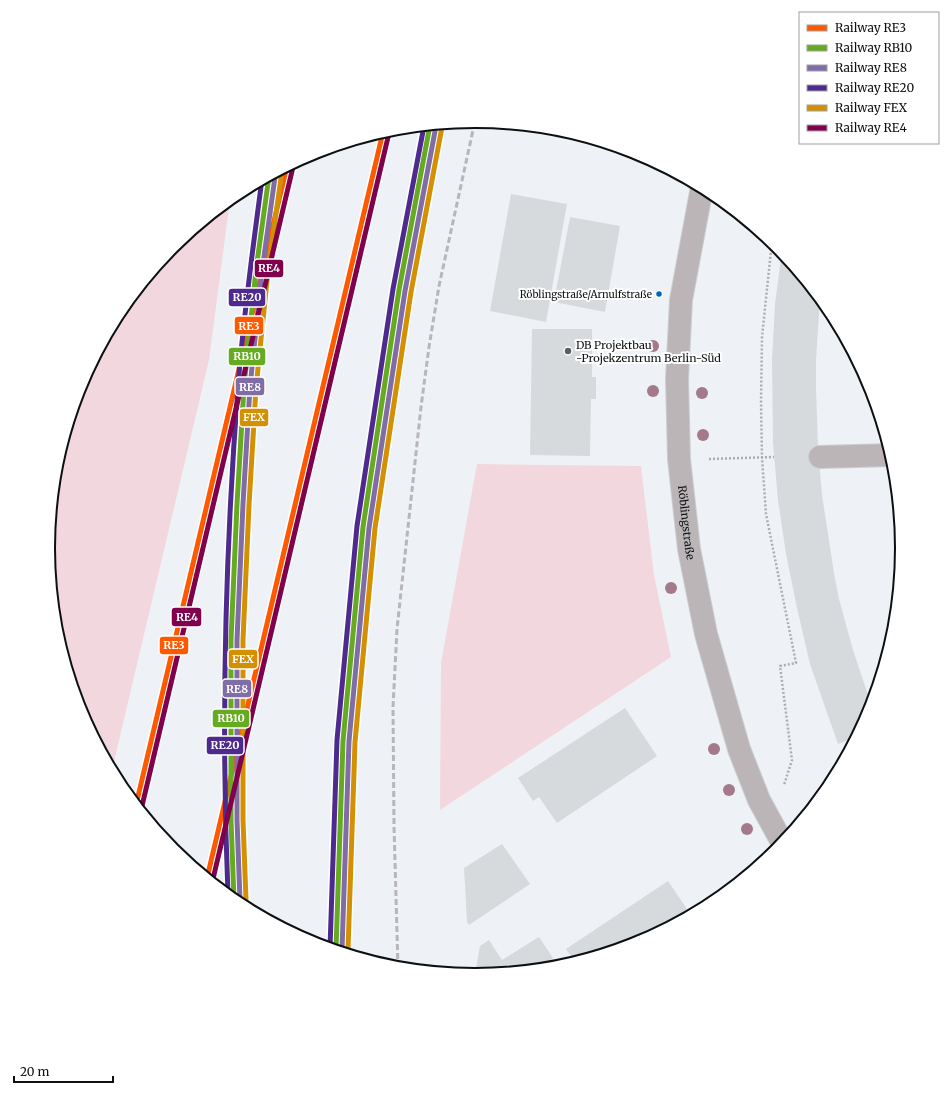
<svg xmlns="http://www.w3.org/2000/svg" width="951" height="1096" font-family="Merriweather,serif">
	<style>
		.green { fill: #f3d7de }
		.building { fill: #d6dadc }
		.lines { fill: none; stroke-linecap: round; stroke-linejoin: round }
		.minor-casing { stroke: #cbced1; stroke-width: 24 }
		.path { stroke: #afacaf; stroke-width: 2.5; stroke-dasharray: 2 2; stroke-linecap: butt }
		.minor { stroke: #bbb5b7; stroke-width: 22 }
		.rail { stroke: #b8b6ba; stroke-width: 3; stroke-dasharray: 6 3; stroke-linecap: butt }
		.rail-1-casing { stroke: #fff; stroke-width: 8 }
		.rail-2-casing { stroke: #fff; stroke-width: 8 }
		.rail-3-casing { stroke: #fff; stroke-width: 8 }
		.rail-4-casing { stroke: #fff; stroke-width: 8 }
		.rail-5-casing { stroke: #fff; stroke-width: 8 }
		.rail-6-casing { stroke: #fff; stroke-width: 8 }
		.rail-1 { stroke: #ff5900; stroke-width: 5 }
		.rail-2 { stroke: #6a2; stroke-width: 5 }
		.rail-3 { stroke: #816da6; stroke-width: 5 }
		.rail-4 { stroke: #4e2a8e; stroke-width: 5 }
		.rail-5 { stroke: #d49003; stroke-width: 5 }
		.rail-6 { stroke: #80004d; stroke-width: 5 }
		.tree { fill: #a47989 }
		.bus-dot { fill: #0065bd; stroke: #fff; stroke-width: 1.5 }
		.poi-dot { fill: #5c5f62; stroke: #fff; stroke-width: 1.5 }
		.labels { text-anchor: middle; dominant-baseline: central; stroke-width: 4; stroke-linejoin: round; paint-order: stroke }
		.bus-label { font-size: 10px; fill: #0d1012; stroke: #fff; text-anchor: end }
		.poi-label { font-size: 11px; fill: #0d1012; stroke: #fff; text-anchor: start }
		.street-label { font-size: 11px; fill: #0d1012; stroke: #fff }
		.rim { fill: none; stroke: #0d1012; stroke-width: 2 }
		.line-badge { stroke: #fff; stroke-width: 1.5 }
		.badge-label { font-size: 11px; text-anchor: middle; font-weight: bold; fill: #fff }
	</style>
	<rect width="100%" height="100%" fill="#eef2f6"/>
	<g class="green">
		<path d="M 230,200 L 209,360 L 112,770 L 80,711 L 56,631 L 48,548 L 56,464 L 81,384 L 120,310 L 173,246 Z"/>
		<path d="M 477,464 L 641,466 L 654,575 L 671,657 L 440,810 L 441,663 Z"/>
	</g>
	<g class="building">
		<path d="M 511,194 L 567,204 L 546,322 L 490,311 Z"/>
		<path d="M 570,217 L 620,226 L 605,312 L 554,302 Z"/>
		<path d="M 782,251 L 820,298 L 816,360 L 816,388 L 818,448 L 822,495 L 834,573 L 839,599 L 853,650 L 872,707 L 858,736 L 838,744 L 810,664 L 797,608 L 786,554 L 778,500 L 773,443 L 772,360 L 775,304 Z"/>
		<path d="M 532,329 L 592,329 L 592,377 L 596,377 L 596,399 L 591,399 L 590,456 L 530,455 Z"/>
		<path d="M 625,708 L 657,756 L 557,823 L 539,797 L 533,801 L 518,778 Z"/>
		<path d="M 502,844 L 530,884 L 469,925 L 467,922 L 464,868 Z"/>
		<path d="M 668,881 L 691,915 L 639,943 L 575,962 L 566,949 Z"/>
		<path d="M 539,937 L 553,958 L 535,970 L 476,975 L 476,968 L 480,946 L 489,940 L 502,960 Z"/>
	</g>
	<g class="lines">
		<g class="minor-casing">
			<g id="minor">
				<path id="s1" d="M 702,187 L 681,300 L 677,379 L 679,459 L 689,549 L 706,634 L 739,749 L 759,800 L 783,844"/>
				<path d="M 820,457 L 892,455"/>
			</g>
		</g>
		<g class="path">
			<path d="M 772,241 L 762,337 L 761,402 L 762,458 L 766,514 L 796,663 L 780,666 L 792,760 L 784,785"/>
			<path d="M 709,459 L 774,457"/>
		</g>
		<use href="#minor" class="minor"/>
		<path class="rail" d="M 398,968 L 394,826 L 393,707 L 397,629 L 421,407 L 429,347 L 439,286 L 475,121"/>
		<g class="rail-1-casing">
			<g id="rail-1">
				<path d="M 136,805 L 287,166"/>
				<path d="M 207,878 L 383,132"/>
			</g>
		</g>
		<g class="rail-2-casing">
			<g id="rail-2">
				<path d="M 234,900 L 231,820 L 231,640 L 237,504 L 244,387 L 256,270 L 269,176"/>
				<path d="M 336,950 L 343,741 L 363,527 L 399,290 L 430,125"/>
			</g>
		</g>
		<g class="rail-3-casing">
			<g id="rail-3">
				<path d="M 240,900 L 237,820 L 237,640 L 243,504 L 250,387 L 262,271 L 275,177"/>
				<path d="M 342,950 L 349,741 L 369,528 L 405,291 L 436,126"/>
			</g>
		</g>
		<g class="rail-4-casing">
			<g id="rail-4">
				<path d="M 228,895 C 221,726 225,556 238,387 C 243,318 253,248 262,179"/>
				<path d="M 330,948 L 337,740 L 357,526 L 393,289 L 424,126"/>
			</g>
		</g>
		<g class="rail-5-casing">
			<g id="rail-5">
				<path d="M 246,900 L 243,820 L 243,640 L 249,505 L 256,388 L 268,271 L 281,178"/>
				<path d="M 348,950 L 355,742 L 375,528 L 411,292 L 442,127"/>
			</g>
		</g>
		<g class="rail-6-casing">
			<g id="rail-6">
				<path d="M 142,806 L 293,167"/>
				<path d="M 213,879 L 389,133"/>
			</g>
		</g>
		<use href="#rail-1" class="rail-1"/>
		<use href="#rail-2" class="rail-2"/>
		<use href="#rail-3" class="rail-3"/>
		<use href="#rail-4" class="rail-4"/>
		<use href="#rail-5" class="rail-5"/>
		<use href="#rail-6" class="rail-6"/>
	</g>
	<g class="tree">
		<circle cx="653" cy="346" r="6"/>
		<circle cx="653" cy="391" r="6"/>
		<circle cx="702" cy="393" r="6"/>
		<circle cx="703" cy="435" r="6"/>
		<circle cx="671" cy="588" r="6"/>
		<circle cx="714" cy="749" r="6"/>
		<circle cx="729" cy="790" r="6"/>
		<circle cx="747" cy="829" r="6"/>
	</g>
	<circle class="bus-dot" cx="659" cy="294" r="3.5"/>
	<circle class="poi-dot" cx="568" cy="351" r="4"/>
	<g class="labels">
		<g class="bus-label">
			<text x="652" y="294">Röblingstraße/Arnulfstraße</text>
		</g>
		<g class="poi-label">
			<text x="576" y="345">DB Projektbau<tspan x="576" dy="13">-Projekzentrum Berlin-Süd</tspan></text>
		</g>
		<g class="street-label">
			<text stroke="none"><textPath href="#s1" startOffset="338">Röblingstraße</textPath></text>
		</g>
	</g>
	<path d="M0 0H951V1096H0ZM55 548a420 420 0 1 1 840 0a420 420 0 1 1-840 0Z" fill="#fff" fill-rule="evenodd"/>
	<path class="rim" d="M55 548a420 420 0 1 1 840 0a420 420 0 1 1-840 0Z"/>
	<g class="line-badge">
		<rect x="254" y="259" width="30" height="19" rx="4" fill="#80004d"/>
		<rect x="228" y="288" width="38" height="19" rx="4" fill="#4e2a8e"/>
		<rect x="234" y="316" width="30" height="19" rx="4" fill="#ff5900"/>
		<rect x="228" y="347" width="38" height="19" rx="4" fill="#6a2"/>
		<rect x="235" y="377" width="30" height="19" rx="4" fill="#816da6"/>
		<rect x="239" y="408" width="30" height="19" rx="4" fill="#d49003"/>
		<rect x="171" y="607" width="31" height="20" rx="4" fill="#80004d"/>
		<rect x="159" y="636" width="30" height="19" rx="4" fill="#ff5900"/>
		<rect x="228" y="649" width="30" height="20" rx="4" fill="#d49003"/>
		<rect x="222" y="679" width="30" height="19" rx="4" fill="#816da6"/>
		<rect x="212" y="709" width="38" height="19" rx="4" fill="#6a2"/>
		<rect x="206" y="736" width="38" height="19" rx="4" fill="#4e2a8e"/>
	</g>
	<g class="badge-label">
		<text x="269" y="272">RE4</text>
		<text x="247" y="301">RE20</text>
		<text x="249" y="330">RE3</text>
		<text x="247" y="360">RB10</text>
		<text x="250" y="391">RE8</text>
		<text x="254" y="421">FEX</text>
		<text x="187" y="621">RE4</text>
		<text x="174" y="649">RE3</text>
		<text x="243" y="663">FEX</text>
		<text x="237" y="693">RE8</text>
		<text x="231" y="722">RB10</text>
		<text x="225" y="749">RE20</text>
	</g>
	<rect x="799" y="12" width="140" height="132" fill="#ffffff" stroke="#9e9fa0"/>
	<rect x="807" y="25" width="20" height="6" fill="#ff5900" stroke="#9e9fa0"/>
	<text x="835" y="32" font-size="12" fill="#0d1012">Railway RE3</text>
	<rect x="807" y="45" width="20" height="6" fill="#66aa22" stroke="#9e9fa0"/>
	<text x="835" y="52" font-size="12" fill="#0d1012">Railway RB10</text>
	<rect x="807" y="65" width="20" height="6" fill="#816da6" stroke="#9e9fa0"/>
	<text x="835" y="72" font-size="12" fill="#0d1012">Railway RE8</text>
	<rect x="807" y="85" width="20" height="6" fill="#4e2a8e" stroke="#9e9fa0"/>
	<text x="835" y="92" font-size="12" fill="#0d1012">Railway RE20</text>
	<rect x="807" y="105" width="20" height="6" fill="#d49003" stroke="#9e9fa0"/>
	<text x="835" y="112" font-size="12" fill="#0d1012">Railway FEX</text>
	<rect x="807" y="125" width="20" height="6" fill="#80004d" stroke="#9e9fa0"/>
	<text x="835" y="132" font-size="12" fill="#0d1012">Railway RE4</text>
	<path d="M14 1076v6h99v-6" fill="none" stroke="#0d1012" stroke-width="2"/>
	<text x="20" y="1076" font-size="12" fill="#0d1012" stroke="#ffffff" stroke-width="3" paint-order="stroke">20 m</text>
</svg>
